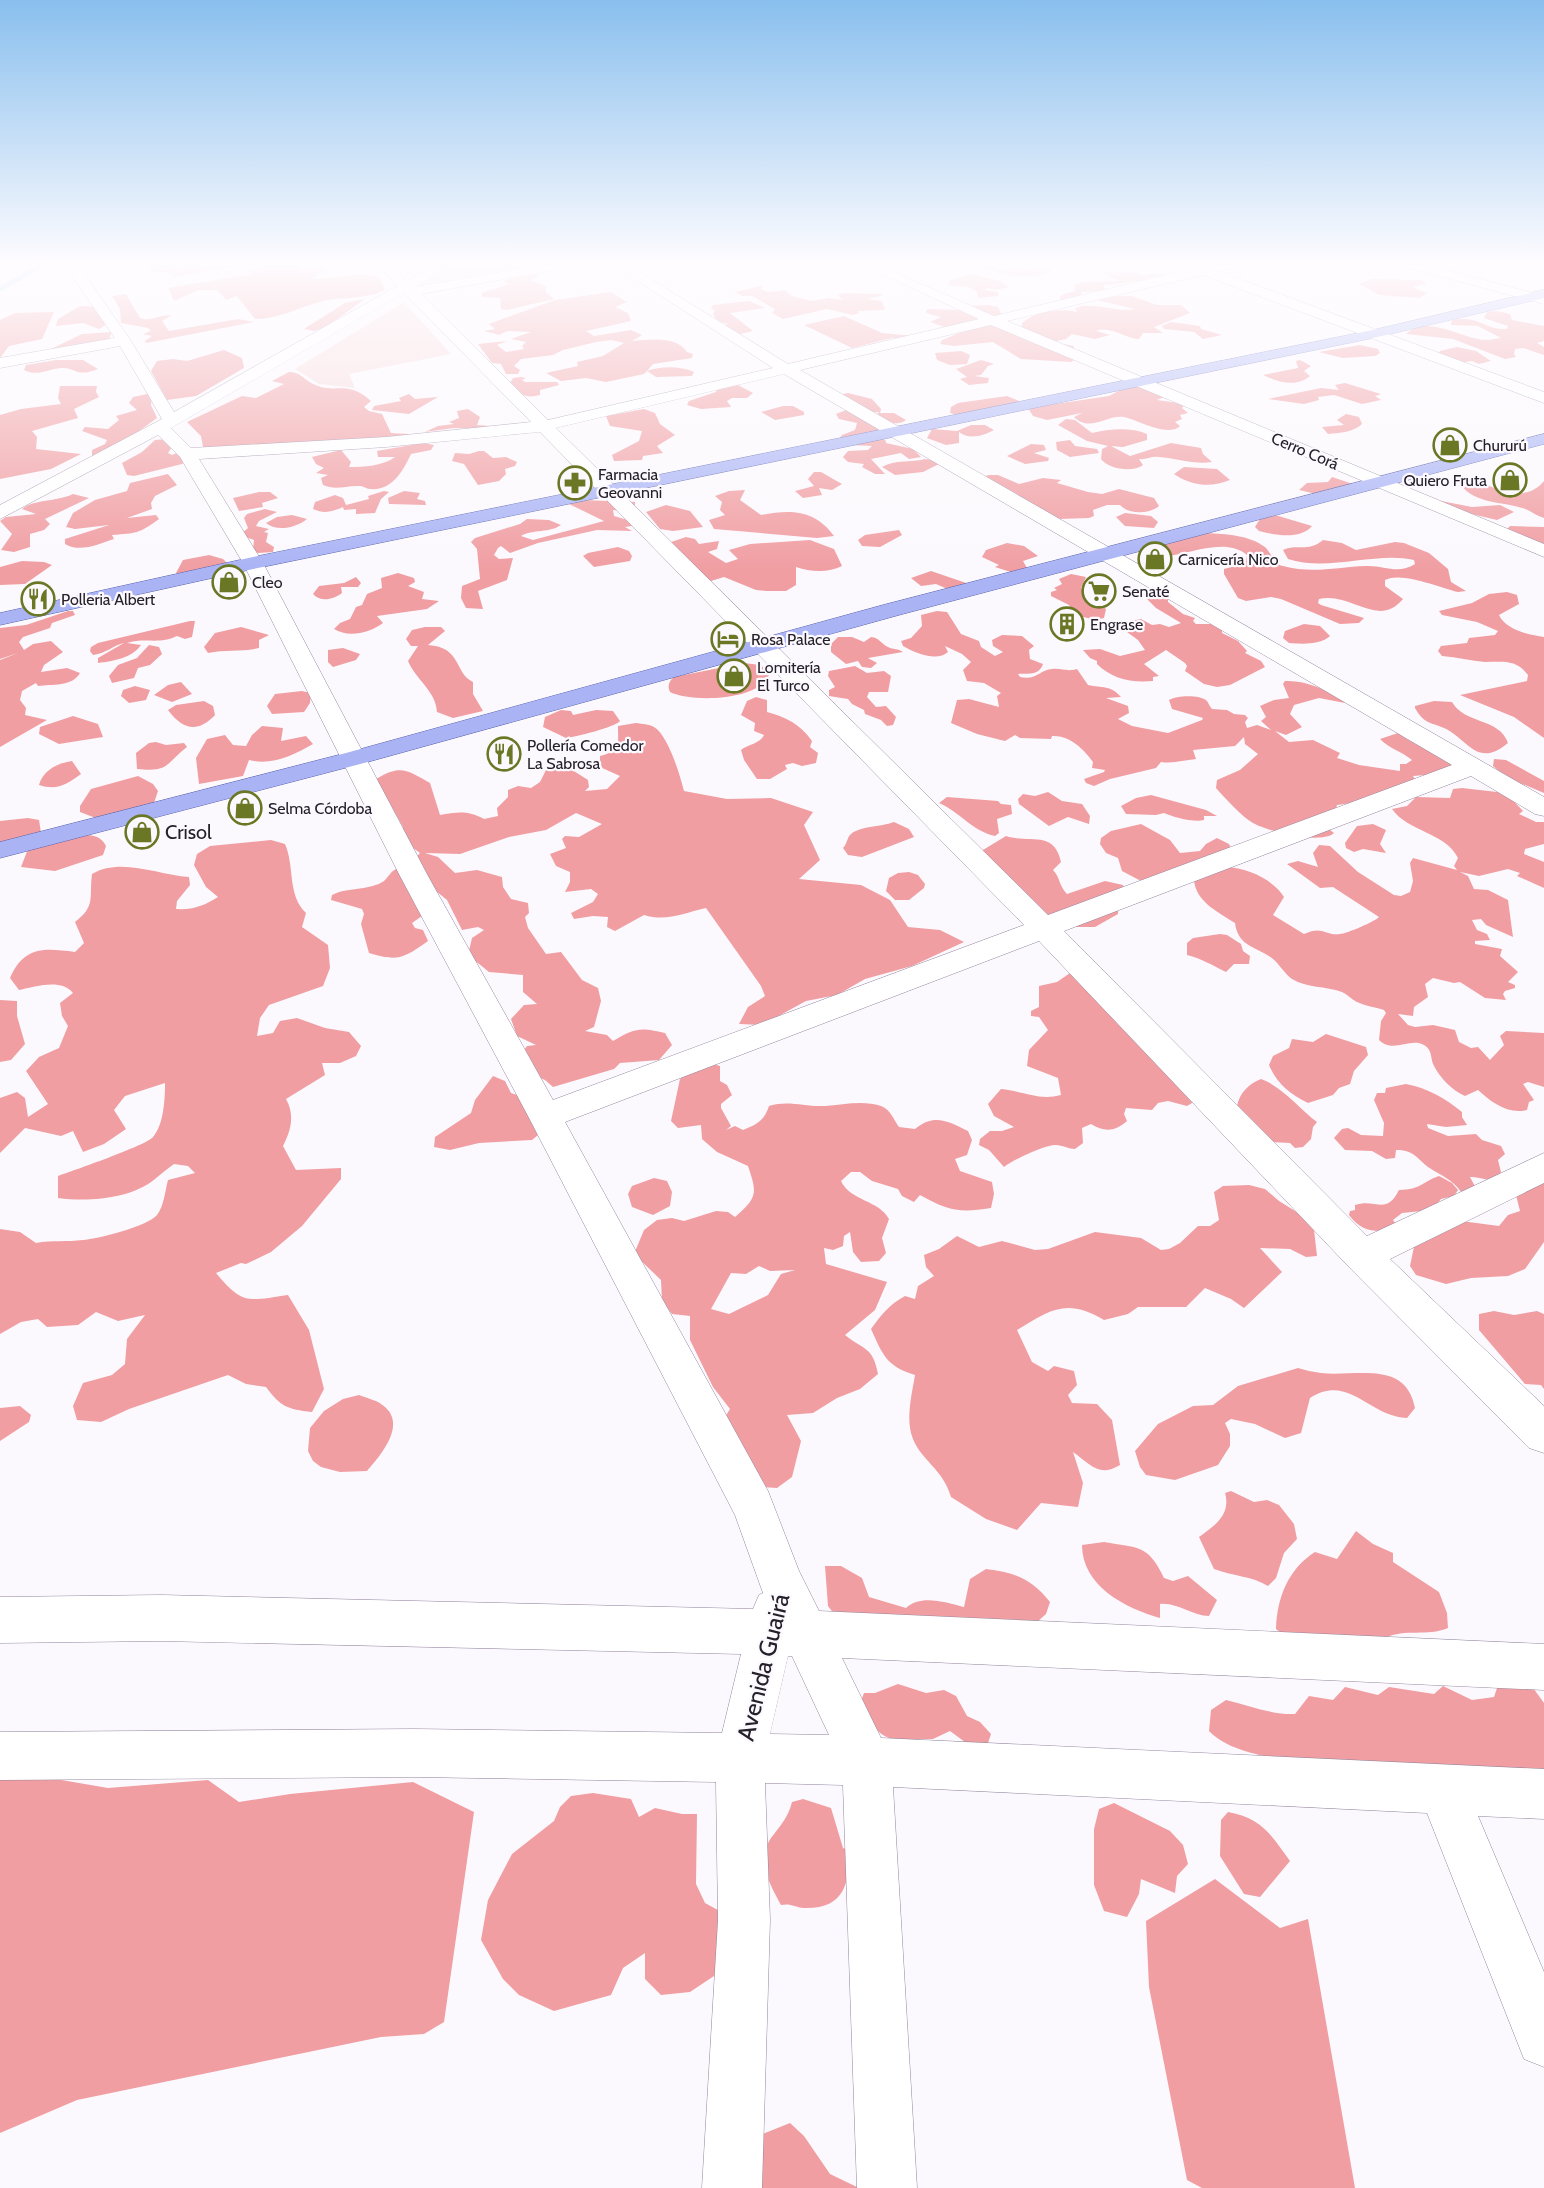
<svg xmlns="http://www.w3.org/2000/svg" width="1544" height="2188" font-family="Cabin,sans-serif">
	<style>
		.green { fill: #f8dadb }
		.forest { fill: #f09ea2; fill-rule: evenodd }
		.lines { fill: none; stroke-linecap: round; stroke-linejoin: round }
		.stream { stroke: #9acff7; stroke-width: 4.5 }
		.minor-casing { stroke: #92859d; stroke-width: 1 }
		.major-casing { stroke: #5760a9; stroke-width: 1 }
		.minor { fill: #fff; fill-rule: evenodd }
		.major { fill: #aab4f5; fill-rule: evenodd }
		.labels { text-anchor: middle; dominant-baseline: central; stroke-width: 4.5; stroke-linejoin: round; paint-order: stroke }
		.far-poi-label { font-size: 16px; fill: #252029; stroke: #fcf9fe; text-anchor: start }
		.far-street-label { font-size: 16px; fill: #252029; stroke: #fcf9fe }
		.poi-label { font-size: 20px; fill: #252029; stroke: #fcf9fe; text-anchor: start }
		.near-street-label { font-size: 24px; fill: #252029; stroke: #fcf9fe }
	</style>
	<rect width="100%" height="100%" fill="#fcf9fe"/>
	<g class="green">
		<path d="M 456,265 L 517,265 L 521,267 L 417,286 Z"/>
		<path d="M 404,302 L 451,354 L 349,374 L 355,388 L 319,384 L 295,369 Z"/>
	</g>
	<g class="forest">
		<path d="M 146,265 L 172,265 L 175,267 L 241,265 L 174,277 L 168,272 L 156,273 Z"/>
		<path d="M 302,265 L 299,270 L 320,267 L 325,269 L 312,279 C 335,279 357,271 379,277 L 385,290 C 366,299 348,297 328,300 C 303,305 281,319 255,319 L 237,296 L 226,300 L 217,290 L 199,290 L 174,301 L 168,288 L 252,274 L 247,270 L 270,265 Z"/>
		<path d="M 983,266 L 994,267 L 998,271 L 1016,266 L 1021,269 L 1049,268 L 1051,271 C 1036,279 997,277 983,266 Z"/>
		<path d="M 1111,272 L 1136,272 L 1143,276 L 1155,273 L 1169,276 L 1146,278 L 1143,281 C 1129,281 1119,285 1104,285 L 1105,291 L 1082,292 L 1081,297 L 1060,300 L 1061,295 L 1075,291 L 1074,285 L 1083,282 L 1119,281 L 1102,273 Z"/>
		<path d="M 534,273 L 537,274 L 537,277 L 531,280 L 546,286 L 546,292 L 554,299 L 507,310 L 501,309 L 500,298 L 482,297 L 482,293 L 509,284 L 503,281 Z"/>
		<path d="M 972,274 L 1000,281 L 1009,287 L 996,290 L 987,288 L 985,290 L 998,292 L 998,296 L 978,298 L 977,292 L 968,287 L 948,285 L 949,280 Z"/>
		<path d="M 1371,279 L 1422,280 L 1426,284 L 1412,287 L 1427,293 L 1420,298 L 1379,295 L 1359,284 Z"/>
		<path d="M 764,285 L 761,289 L 769,292 L 785,290 L 792,296 L 811,301 L 829,298 L 842,300 L 838,295 L 843,293 L 881,294 L 884,295 L 868,299 L 882,301 L 885,310 L 858,311 L 859,313 L 853,315 L 827,309 L 783,319 L 772,313 L 775,309 L 752,296 L 742,296 L 735,292 Z"/>
		<path d="M 611,292 L 627,302 L 615,307 L 628,313 L 631,321 L 586,331 L 594,336 L 631,330 L 642,335 L 632,341 C 649,339 678,336 687,352 L 693,354 L 692,358 L 653,364 L 647,371 C 661,366 681,366 694,372 L 692,376 L 656,377 L 647,371 L 644,374 L 606,382 L 586,378 L 561,381 L 546,373 L 578,366 L 577,362 L 603,356 L 624,343 L 611,340 L 596,342 L 563,350 L 553,355 L 521,359 L 514,366 L 520,370 L 518,374 L 506,374 L 501,364 L 492,363 L 478,344 L 507,341 L 497,345 L 506,352 L 524,349 L 522,346 L 526,342 L 511,339 L 531,332 L 507,331 L 499,335 L 484,331 L 495,329 L 489,324 L 555,300 Z"/>
		<path d="M 126,294 L 140,318 C 150,322 161,314 172,315 L 162,321 L 169,331 L 238,319 L 254,322 L 146,343 L 145,341 L 152,336 L 143,334 L 151,331 L 148,328 L 121,323 L 120,309 L 112,296 Z"/>
		<path d="M 1108,296 L 1132,296 L 1157,305 L 1181,305 L 1190,313 L 1154,327 L 1163,333 L 1143,333 L 1139,339 C 1124,338 1110,325 1096,331 L 1110,335 L 1095,339 L 1072,334 L 1066,339 L 1053,342 L 1074,346 L 1073,351 L 1076,359 L 1071,362 L 1021,359 L 993,342 L 954,346 L 940,344 L 942,340 C 961,333 991,315 1009,333 L 1022,328 L 1022,323 C 1036,311 1060,308 1077,312 L 1075,308 C 1094,301 1116,313 1135,309 L 1097,300 Z"/>
		<path d="M 365,299 L 326,327 L 314,331 L 304,329 L 345,303 Z"/>
		<path d="M 749,301 L 765,308 L 730,313 L 753,331 L 740,334 L 728,331 L 725,325 L 728,324 L 717,321 L 713,314 L 715,311 L 711,308 L 713,305 Z"/>
		<path d="M 987,305 L 998,307 L 1002,315 L 947,328 L 930,322 L 941,317 L 926,313 L 926,310 L 931,309 L 967,310 L 966,306 Z"/>
		<path d="M 80,306 L 101,307 L 107,324 L 99,329 L 83,323 L 56,326 L 58,319 Z"/>
		<path d="M 1497,311 L 1510,314 L 1512,320 L 1544,326 L 1544,341 L 1537,343 L 1544,347 L 1544,355 L 1523,348 L 1515,349 L 1514,354 L 1516,357 L 1505,359 L 1453,339 L 1406,334 C 1426,315 1456,335 1478,339 C 1485,341 1494,339 1501,338 L 1478,326 L 1451,325 L 1452,320 C 1480,315 1484,330 1507,329 L 1508,326 L 1484,318 L 1487,312 Z"/>
		<path d="M 54,312 L 42,339 L 9,346 L 0,358 L 0,320 L 15,313 Z"/>
		<path d="M 844,316 L 882,333 L 915,336 L 900,337 L 906,339 L 892,338 L 852,348 L 804,325 Z"/>
		<path d="M 1171,322 L 1200,326 L 1201,329 L 1222,335 L 1203,339 L 1194,332 L 1164,329 L 1162,326 Z"/>
		<path d="M 112,332 L 109,339 L 59,352 L 51,349 L 82,334 Z"/>
		<path d="M 1360,345 L 1378,349 L 1380,353 L 1375,356 L 1343,358 L 1319,352 Z"/>
		<path d="M 1457,347 L 1476,351 L 1491,361 L 1479,364 L 1472,361 L 1460,363 L 1438,355 L 1440,351 Z"/>
		<path d="M 224,350 L 242,358 L 244,368 L 196,396 L 167,400 L 151,371 L 157,361 L 173,359 L 187,361 Z"/>
		<path d="M 961,351 L 970,355 L 967,364 L 950,365 L 937,360 L 935,353 Z"/>
		<path d="M 56,360 L 83,360 L 98,369 C 75,378 77,367 61,368 C 48,369 37,377 24,370 L 26,365 Z"/>
		<path d="M 981,360 L 994,364 L 988,366 L 981,375 L 974,376 L 989,378 L 988,383 L 969,385 L 960,379 L 967,377 L 956,369 Z"/>
		<path d="M 1300,360 L 1311,366 L 1304,371 L 1310,376 C 1296,388 1278,382 1263,375 L 1298,368 L 1296,361 Z"/>
		<path d="M 289,372 C 301,372 303,379 313,384 C 336,395 346,379 371,401 L 364,407 L 369,411 L 382,414 L 391,433 L 409,434 L 411,437 L 222,451 L 203,447 L 201,436 L 187,422 L 242,396 L 256,398 L 284,384 L 272,381 Z"/>
		<path d="M 521,377 L 526,378 L 522,380 L 525,382 L 557,382 L 559,385 L 540,390 L 540,395 C 526,399 519,394 509,385 L 513,378 Z"/>
		<path d="M 1345,383 L 1381,394 L 1375,396 L 1381,400 L 1362,404 L 1334,395 L 1318,397 L 1319,400 L 1304,404 L 1268,399 L 1321,388 L 1339,390 L 1335,385 Z"/>
		<path d="M 738,385 L 753,393 L 747,398 L 732,398 L 727,401 L 731,407 L 701,409 L 687,405 L 689,401 L 716,392 L 717,388 Z"/>
		<path d="M 60,386 L 97,386 L 96,392 L 99,397 L 74,409 L 78,418 L 32,431 L 37,437 L 36,449 L 81,454 L 51,469 L 0,479 L 0,415 L 21,409 L 61,404 L 58,398 Z"/>
		<path d="M 1139,386 L 1164,397 L 1157,400 L 1185,404 L 1182,408 L 1188,413 L 1180,415 L 1182,419 L 1175,422 L 1180,426 C 1167,438 1139,420 1124,417 C 1107,414 1090,433 1074,417 L 1082,413 L 1047,420 L 1033,416 L 1028,408 L 1109,396 L 1124,388 Z"/>
		<path d="M 152,393 L 151,405 L 157,418 L 135,434 L 92,456 L 92,450 L 105,444 L 107,440 L 82,431 L 85,427 L 108,429 L 119,420 L 116,416 L 137,410 L 129,403 L 133,397 Z"/>
		<path d="M 848,393 L 872,399 L 881,409 L 880,413 L 894,413 L 906,420 C 896,427 886,421 876,416 L 879,412 L 863,413 L 838,395 Z"/>
		<path d="M 409,394 L 415,399 L 438,397 L 409,414 L 372,410 L 374,406 L 401,401 L 399,398 Z"/>
		<path d="M 1007,396 L 1024,403 L 962,416 L 950,413 L 951,407 L 958,403 Z"/>
		<path d="M 783,406 L 793,406 L 804,412 L 804,415 L 775,420 L 761,412 Z"/>
		<path d="M 468,409 L 480,417 L 477,425 L 490,426 L 487,429 L 454,428 L 425,432 L 438,426 L 454,424 L 449,422 L 459,418 L 457,411 Z"/>
		<path d="M 644,409 L 655,413 L 660,424 L 675,435 L 657,446 L 663,453 L 643,456 L 642,460 L 614,461 L 612,455 L 639,441 L 642,431 L 610,426 L 606,416 Z"/>
		<path d="M 846,410 L 880,429 L 873,433 L 886,441 L 886,443 L 913,449 L 921,457 L 909,459 L 901,453 L 871,459 L 885,474 L 875,474 L 862,467 L 864,464 L 848,462 L 843,457 L 848,451 L 868,450 L 872,446 L 851,445 L 839,439 L 842,435 L 855,430 L 857,423 L 839,419 L 836,414 Z"/>
		<path d="M 1346,414 L 1359,417 L 1362,424 C 1354,432 1339,433 1328,434 L 1322,427 L 1344,425 L 1337,420 Z"/>
		<path d="M 1066,419 L 1075,420 L 1092,433 C 1109,429 1131,427 1147,434 L 1147,440 L 1123,447 L 1111,446 L 1130,456 L 1171,443 L 1201,448 L 1203,454 L 1212,462 C 1195,465 1176,458 1159,457 C 1151,456 1146,460 1139,459 L 1143,465 C 1133,473 1108,469 1101,459 L 1102,449 L 1108,446 L 1087,441 L 1058,425 Z"/>
		<path d="M 971,425 L 985,425 L 994,430 C 983,436 969,440 959,432 L 959,443 L 946,445 L 927,438 L 932,429 L 957,431 Z"/>
		<path d="M 178,438 L 168,453 L 172,455 L 179,452 L 189,457 L 182,464 L 134,476 L 127,475 L 122,463 L 142,452 L 155,440 Z"/>
		<path d="M 1070,440 L 1075,446 L 1097,449 L 1099,453 L 1070,457 L 1057,450 L 1056,442 Z"/>
		<path d="M 423,443 L 434,445 L 431,450 L 411,454 C 403,471 392,491 370,489 C 366,489 364,486 360,486 C 346,485 337,491 323,485 L 321,478 L 328,475 L 316,473 L 324,468 L 316,464 L 312,457 L 341,450 L 351,462 L 349,467 C 363,467 384,466 395,457 L 378,457 L 377,451 Z"/>
		<path d="M 1031,444 L 1044,445 L 1046,450 L 1034,453 L 1049,458 L 1048,461 L 1025,464 L 1007,456 Z"/>
		<path d="M 479,451 L 484,451 L 493,458 L 506,457 L 517,462 L 515,466 L 505,469 L 506,474 L 499,481 L 478,485 L 464,464 L 452,461 L 455,453 L 469,454 Z"/>
		<path d="M 925,459 L 940,461 L 939,464 L 923,472 L 895,475 L 882,467 C 896,459 910,463 925,459 Z"/>
		<path d="M 1184,467 L 1217,469 L 1230,480 C 1211,488 1191,486 1174,474 Z"/>
		<path d="M 814,472 L 821,472 L 842,484 L 832,490 L 819,488 L 822,495 L 803,498 L 795,491 L 814,486 L 808,479 Z"/>
		<path d="M 168,474 L 177,485 L 155,496 L 151,503 L 152,509 L 127,518 L 156,515 L 159,519 C 138,534 137,533 112,535 L 114,539 C 99,544 80,553 65,544 L 65,539 L 109,525 L 75,529 L 66,527 L 73,513 L 95,500 L 127,491 L 130,483 Z"/>
		<path d="M 989,475 L 998,475 L 1019,484 L 1043,478 L 1061,480 L 1057,483 L 1088,492 L 1102,494 L 1119,489 L 1154,498 L 1159,506 C 1150,514 1129,515 1120,505 L 1107,505 L 1093,510 L 1094,516 L 1089,518 L 1058,519 L 971,480 Z"/>
		<path d="M 1332,477 L 1353,484 L 1316,494 L 1299,490 L 1307,483 L 1328,482 Z"/>
		<path d="M 1476,479 C 1497,491 1526,503 1544,481 L 1544,518 C 1536,516 1530,510 1522,508 C 1500,501 1470,504 1458,480 Z"/>
		<path d="M 745,490 L 740,500 L 761,515 C 792,509 815,510 834,536 L 817,538 L 714,529 L 709,520 L 725,515 L 720,510 L 722,502 L 715,496 L 729,491 Z"/>
		<path d="M 384,491 L 389,492 L 381,499 L 375,513 L 356,514 L 356,509 L 344,510 L 343,507 C 332,512 324,514 313,509 L 315,502 L 335,495 L 343,498 L 346,505 L 369,499 L 368,496 Z"/>
		<path d="M 404,491 L 420,493 L 417,499 L 425,501 L 426,505 L 389,504 L 388,498 Z"/>
		<path d="M 259,492 L 270,492 L 278,498 L 262,503 L 263,507 L 239,511 L 233,498 Z"/>
		<path d="M 73,494 L 89,498 L 45,519 L 50,524 L 44,530 L 30,534 L 30,547 L 14,552 L 1,550 L 12,534 L 0,521 L 6,517 L 36,514 L 22,509 C 34,499 56,502 73,494 Z"/>
		<path d="M 583,500 L 635,502 L 635,507 L 623,511 L 613,510 L 614,516 L 631,521 L 632,526 L 625,527 L 632,531 L 597,530 L 538,543 L 510,553 L 501,546 L 498,548 L 494,555 L 499,559 L 513,558 L 507,580 L 478,591 L 483,609 L 466,608 L 461,598 L 462,586 L 480,579 L 477,549 L 471,542 L 475,538 L 520,524 L 527,519 L 549,520 L 561,525 C 550,533 533,529 521,536 L 533,540 L 604,521 L 569,504 Z"/>
		<path d="M 1436,500 L 1472,507 L 1500,505 L 1514,512 L 1497,520 L 1450,509 Z"/>
		<path d="M 666,505 L 690,511 L 703,527 L 673,531 L 660,529 L 646,512 Z"/>
		<path d="M 265,509 L 277,512 L 259,521 L 256,526 L 269,529 L 264,532 L 268,533 L 266,542 L 274,547 L 273,552 L 258,553 L 253,550 L 254,540 L 240,535 L 248,528 L 244,518 L 247,514 Z"/>
		<path d="M 1125,513 L 1151,516 L 1158,522 L 1154,528 L 1125,526 L 1116,517 Z"/>
		<path d="M 292,515 L 307,519 C 296,528 276,532 266,523 L 277,517 Z"/>
		<path d="M 1275,515 L 1312,526 C 1300,540 1275,535 1259,531 L 1255,527 L 1260,519 Z"/>
		<path d="M 1510,526 L 1544,527 L 1544,546 L 1506,530 Z"/>
		<path d="M 899,530 L 902,535 L 880,547 L 862,546 L 858,540 L 865,535 Z"/>
		<path d="M 1207,533 C 1226,534 1249,535 1265,547 C 1272,554 1274,564 1283,566 C 1312,574 1337,567 1366,566 C 1384,565 1398,575 1415,564 L 1414,560 C 1377,551 1328,572 1288,559 L 1283,550 C 1298,543 1307,553 1323,540 L 1342,543 L 1356,550 L 1395,542 L 1404,543 L 1429,553 L 1448,569 L 1451,582 L 1466,591 L 1458,592 C 1441,588 1401,571 1385,580 L 1385,586 L 1403,599 C 1378,629 1352,592 1319,599 L 1318,603 L 1321,605 L 1364,618 L 1359,623 L 1340,624 L 1281,599 L 1271,597 L 1246,601 L 1238,598 L 1224,574 L 1224,569 L 1246,563 L 1247,555 C 1219,532 1172,566 1146,554 L 1148,546 Z"/>
		<path d="M 686,537 L 695,539 L 699,544 L 719,541 L 717,549 L 708,552 L 726,563 L 738,559 L 729,550 L 750,544 L 810,540 L 834,549 L 842,566 C 828,573 811,572 796,567 L 796,585 L 786,591 L 766,591 L 756,590 L 724,577 L 711,581 L 687,569 L 668,543 Z"/>
		<path d="M 1007,543 L 1024,546 L 1038,556 L 1023,561 L 1027,568 L 1014,573 L 995,567 L 999,565 L 982,557 L 986,550 Z"/>
		<path d="M 618,547 L 629,551 L 632,556 L 630,561 L 594,567 L 583,556 L 588,553 Z"/>
		<path d="M 209,555 L 223,559 L 230,566 L 183,576 L 176,573 L 183,560 Z"/>
		<path d="M 22,561 L 44,562 L 52,565 L 25,584 L 0,585 L 0,567 Z"/>
		<path d="M 931,571 L 972,585 L 952,591 L 936,584 L 921,586 L 911,578 Z"/>
		<path d="M 398,573 L 414,578 L 415,582 L 408,586 L 424,592 L 422,599 L 439,601 L 427,609 L 377,616 L 383,623 C 370,633 348,638 334,629 L 340,623 L 350,619 L 356,607 L 362,605 L 367,594 L 382,588 L 381,578 Z"/>
		<path d="M 1071,574 L 1086,577 L 1081,588 L 1106,609 L 1104,618 L 1095,620 L 1076,615 L 1069,605 L 1051,596 L 1051,592 L 1057,590 L 1054,588 L 1062,584 L 1059,579 Z"/>
		<path d="M 356,577 L 361,583 L 358,587 L 341,587 L 342,593 C 334,599 321,603 313,594 L 319,586 L 344,583 Z"/>
		<path d="M 1507,592 L 1517,595 L 1519,604 L 1499,615 C 1506,630 1529,635 1544,637 L 1544,738 L 1514,717 L 1460,695 L 1527,681 L 1528,675 C 1516,659 1503,662 1485,662 C 1471,661 1457,657 1442,656 L 1438,651 L 1441,646 L 1467,643 L 1469,638 L 1495,635 L 1498,631 L 1477,622 L 1442,615 L 1439,611 L 1472,603 L 1489,594 Z"/>
		<path d="M 1148,593 L 1168,599 L 1168,602 L 1183,614 L 1195,618 L 1193,621 L 1196,624 L 1215,624 L 1222,628 L 1222,633 L 1238,641 L 1247,651 L 1245,653 L 1261,661 L 1265,667 L 1230,685 L 1217,687 L 1204,684 L 1185,671 L 1187,666 L 1185,663 L 1166,650 L 1144,664 L 1159,676 L 1153,677 L 1153,681 C 1131,683 1112,679 1097,664 L 1097,661 L 1090,658 L 1083,650 L 1100,649 L 1120,656 L 1145,650 L 1138,640 L 1120,627 L 1121,623 L 1141,619 L 1152,625 L 1160,624 L 1169,627 L 1181,623 L 1156,608 L 1144,596 Z"/>
		<path d="M 68,611 L 73,611 L 75,615 L 52,623 L 50,628 L 23,637 L 19,642 L 24,650 L 33,644 L 51,641 L 63,652 L 44,665 L 41,672 L 67,668 L 80,673 C 72,687 52,684 38,686 L 36,683 L 22,691 L 20,700 L 26,708 L 25,715 L 47,720 L 0,747 L 0,660 L 18,653 L 0,659 L 0,628 L 26,625 Z"/>
		<path d="M 937,611 L 947,612 L 961,634 L 979,641 L 981,647 L 995,656 L 1003,652 L 993,646 L 992,640 L 1002,635 L 1022,636 L 1034,646 L 1029,650 L 1030,659 L 1043,664 C 1039,676 1028,673 1018,674 L 1020,677 C 1036,681 1041,669 1052,669 C 1062,668 1067,672 1077,669 L 1088,685 C 1102,688 1111,685 1121,697 L 1106,698 L 1128,706 L 1129,713 L 1118,719 L 1132,726 L 1168,733 L 1202,720 L 1203,718 L 1172,709 L 1169,700 C 1176,696 1199,694 1207,701 C 1209,704 1210,707 1212,709 L 1227,710 L 1234,714 L 1245,715 L 1248,718 L 1245,722 L 1247,728 L 1257,725 L 1271,730 L 1261,721 L 1266,717 L 1260,706 L 1274,700 L 1289,698 L 1283,684 L 1285,681 C 1306,680 1325,690 1343,699 L 1345,703 L 1319,698 L 1294,705 L 1290,714 L 1302,727 L 1286,735 L 1275,731 L 1289,742 L 1313,740 L 1340,753 L 1337,758 L 1359,765 L 1400,771 L 1400,764 L 1406,764 L 1412,760 C 1401,751 1390,749 1380,739 L 1398,733 C 1413,744 1430,751 1450,756 L 1455,766 L 1437,774 L 1413,776 L 1419,787 L 1395,805 L 1352,803 L 1337,805 L 1330,830 L 1334,833 C 1321,845 1267,831 1253,823 C 1241,816 1226,799 1216,788 L 1217,780 L 1240,770 L 1258,754 L 1245,744 L 1244,737 L 1235,746 L 1193,750 L 1196,759 C 1184,760 1173,764 1161,762 L 1156,768 L 1110,779 L 1094,786 L 1086,783 L 1084,779 L 1104,772 L 1105,770 L 1092,768 L 1093,762 C 1083,748 1069,735 1052,736 L 1051,739 L 1020,738 L 1015,735 L 1005,741 L 977,734 L 951,723 L 957,700 L 969,699 L 999,707 L 997,696 L 1001,693 L 984,683 L 967,681 L 963,670 L 971,662 L 962,654 L 945,646 L 948,652 C 937,662 915,653 903,646 L 901,641 L 911,638 L 922,626 L 921,615 Z"/>
		<path d="M 190,621 L 195,621 L 192,637 L 185,639 L 177,636 C 159,645 145,637 127,643 L 141,645 C 132,658 114,661 98,663 L 98,658 L 124,643 C 112,646 107,653 93,655 L 90,651 L 91,647 L 98,643 Z"/>
		<path d="M 1304,624 L 1320,626 L 1330,636 C 1321,645 1302,644 1289,643 L 1283,638 L 1285,631 Z"/>
		<path d="M 241,627 L 269,635 L 259,640 L 259,648 C 242,652 225,649 208,653 L 204,647 L 215,633 Z"/>
		<path d="M 425,627 L 441,627 L 445,631 L 428,645 C 462,647 454,673 473,682 L 473,694 L 483,711 L 453,718 L 437,712 C 436,691 416,680 408,661 L 418,646 L 411,646 L 406,639 L 412,630 Z"/>
		<path d="M 838,637 L 852,637 L 864,642 L 871,637 C 880,638 881,644 888,647 C 894,650 897,648 903,652 L 868,658 L 877,663 L 871,668 L 862,667 L 858,661 L 846,664 L 831,652 L 831,644 Z"/>
		<path d="M 149,645 L 159,647 L 162,654 L 150,665 L 138,668 L 134,678 L 112,683 L 109,676 L 118,665 L 137,658 Z"/>
		<path d="M 343,648 L 360,654 L 356,660 L 333,667 L 328,662 L 328,650 Z"/>
		<path d="M 744,663 L 760,665 L 770,672 C 763,701 692,703 670,692 C 667,686 669,681 674,677 Z"/>
		<path d="M 855,666 L 867,673 L 884,671 L 891,676 L 888,692 L 869,692 L 867,697 L 876,707 L 886,706 L 896,717 L 893,725 L 887,726 L 881,720 L 865,714 L 864,710 L 852,704 L 848,699 L 829,696 L 829,690 L 835,687 L 828,676 L 829,671 Z"/>
		<path d="M 181,682 L 192,694 L 172,702 L 154,695 L 168,685 Z"/>
		<path d="M 135,686 L 150,690 L 146,700 L 129,703 L 121,696 L 123,690 Z"/>
		<path d="M 302,691 L 311,693 L 310,703 L 304,712 L 272,714 L 267,706 L 275,694 Z"/>
		<path d="M 756,697 L 767,700 L 767,712 C 786,717 800,724 812,741 L 810,747 L 818,753 L 816,763 L 802,766 L 793,763 L 785,765 L 787,769 L 770,779 L 757,779 L 744,760 L 741,750 C 748,744 760,744 764,735 L 754,731 L 755,723 L 741,715 L 747,701 Z"/>
		<path d="M 204,701 L 213,706 L 215,715 C 197,734 182,729 168,710 L 176,705 Z"/>
		<path d="M 1434,701 L 1452,702 C 1464,724 1500,718 1508,743 C 1477,769 1468,739 1444,728 C 1430,722 1424,724 1415,708 L 1415,706 Z"/>
		<path d="M 561,710 L 571,711 L 573,715 L 596,710 L 613,711 L 620,721 C 615,727 576,737 566,738 L 543,727 L 545,717 Z"/>
		<path d="M 73,716 L 98,724 L 103,737 L 59,744 L 39,734 L 40,727 Z"/>
		<path d="M 636,723 C 642,724 649,724 654,727 C 668,735 680,775 684,791 L 727,799 L 771,798 L 813,812 L 804,825 L 820,860 L 799,879 L 861,885 L 890,900 L 908,927 L 940,930 L 964,942 L 912,966 L 865,979 L 837,995 L 806,1001 L 762,1025 L 739,1024 L 748,1007 L 765,996 L 761,986 L 706,908 C 683,913 667,922 644,915 L 615,931 L 607,927 L 608,917 L 593,916 L 574,919 L 571,913 L 593,902 L 598,894 L 591,889 L 565,892 L 570,882 L 570,872 L 556,866 L 550,854 L 566,848 L 562,839 L 565,836 L 579,837 L 602,824 L 576,813 L 546,830 L 509,837 L 460,854 L 425,853 L 438,857 L 455,873 L 477,870 L 502,877 L 503,887 L 511,899 L 528,903 L 529,913 L 525,917 L 528,928 L 546,954 L 561,952 L 582,980 L 598,988 L 601,1001 L 594,1027 L 585,1031 L 607,1035 L 613,1041 C 635,1028 640,1027 665,1033 L 672,1045 L 659,1060 L 620,1063 L 614,1069 L 553,1087 L 545,1080 L 532,1075 L 522,1053 L 527,1046 L 536,1045 L 517,1036 L 511,1019 L 524,1005 L 537,1004 L 523,992 L 523,975 L 489,972 L 468,955 L 472,938 L 484,930 L 478,927 L 462,930 L 447,900 L 420,878 L 411,863 L 420,853 L 398,837 L 403,827 L 376,779 C 401,764 407,770 430,783 L 440,815 C 457,812 468,810 484,819 L 498,816 L 497,808 L 508,797 L 508,790 L 518,786 L 531,788 L 540,782 L 546,770 L 566,766 L 588,780 L 589,787 L 585,791 L 607,789 L 620,776 L 600,767 L 600,756 C 621,750 618,746 618,726 Z"/>
		<path d="M 262,726 L 283,728 L 281,741 L 306,736 L 313,744 C 294,755 271,766 249,760 L 243,776 L 199,784 L 196,758 L 207,739 L 225,735 L 233,745 L 246,746 L 252,735 Z"/>
		<path d="M 156,742 L 166,745 L 184,743 L 187,747 C 164,765 170,772 137,769 L 136,753 L 149,743 Z"/>
		<path d="M 1494,759 L 1506,760 L 1544,781 L 1544,793 L 1506,777 L 1493,766 Z"/>
		<path d="M 72,761 L 81,774 C 67,784 57,791 39,785 C 43,770 58,763 72,761 Z"/>
		<path d="M 138,776 L 153,784 L 158,791 L 154,803 L 106,822 L 80,812 L 80,806 L 91,789 Z"/>
		<path d="M 1462,788 L 1506,793 L 1523,811 L 1519,814 L 1536,822 L 1544,822 L 1544,844 L 1525,849 L 1524,854 L 1544,862 L 1544,888 L 1517,876 L 1520,873 L 1508,869 L 1479,876 L 1460,872 L 1468,876 L 1474,889 L 1488,890 L 1508,900 L 1513,937 L 1486,925 L 1481,919 L 1472,920 L 1477,930 L 1487,934 L 1490,940 L 1475,941 L 1475,944 L 1502,949 L 1500,956 L 1518,972 L 1508,982 L 1515,985 L 1515,988 L 1505,991 L 1503,994 L 1506,1000 L 1485,998 L 1460,982 L 1454,983 L 1433,978 L 1425,984 L 1428,997 L 1414,1007 L 1413,1016 L 1398,1014 L 1408,1025 L 1415,1027 L 1433,1025 L 1455,1030 L 1459,1042 L 1471,1048 L 1478,1047 L 1490,1060 L 1504,1045 L 1500,1036 L 1506,1031 L 1544,1033 L 1544,1087 L 1528,1082 L 1523,1084 L 1534,1100 L 1529,1102 L 1527,1110 C 1508,1115 1491,1102 1478,1090 L 1465,1096 C 1453,1091 1440,1078 1434,1066 C 1430,1059 1433,1050 1424,1045 C 1410,1037 1393,1054 1379,1040 L 1381,1021 L 1386,1013 L 1384,1010 C 1375,1007 1365,1006 1357,1002 C 1351,999 1347,994 1342,992 C 1325,986 1307,988 1292,979 C 1284,973 1280,965 1273,959 C 1259,947 1238,948 1235,923 C 1218,912 1196,902 1194,880 C 1200,877 1208,870 1214,869 C 1237,862 1273,878 1284,897 L 1273,915 L 1304,934 C 1323,925 1325,936 1340,934 C 1346,934 1376,921 1379,917 L 1333,887 L 1320,888 L 1287,864 L 1298,861 L 1318,867 L 1313,853 L 1319,845 L 1330,846 L 1358,872 L 1394,895 L 1401,896 L 1410,892 L 1413,881 L 1410,863 L 1413,858 L 1457,870 L 1454,866 L 1458,858 C 1445,832 1408,832 1392,809 L 1407,806 L 1416,797 L 1450,798 L 1453,789 Z"/>
		<path d="M 1048,792 L 1062,801 L 1082,804 L 1090,816 L 1089,824 L 1068,817 L 1049,826 L 1019,804 L 1018,799 L 1023,794 L 1035,796 Z"/>
		<path d="M 1151,795 L 1206,810 L 1217,816 L 1204,816 L 1204,820 C 1194,823 1173,817 1164,813 L 1156,815 L 1126,814 L 1121,806 L 1136,798 Z"/>
		<path d="M 947,797 L 998,801 L 1001,804 L 1011,805 L 1012,814 L 997,819 L 999,833 L 995,836 C 972,831 960,812 939,803 Z"/>
		<path d="M 28,818 L 39,820 L 42,839 L 0,851 L 0,821 Z"/>
		<path d="M 894,822 L 909,829 L 914,837 L 862,857 L 848,855 L 843,848 C 847,844 847,838 850,835 C 858,826 881,827 894,822 Z"/>
		<path d="M 1141,824 L 1170,840 L 1180,853 L 1200,851 L 1206,844 L 1217,838 L 1229,844 L 1232,850 L 1228,855 L 1207,855 L 1209,861 L 1141,881 L 1122,871 L 1118,858 L 1106,853 L 1100,844 L 1101,838 L 1111,831 Z"/>
		<path d="M 1373,824 L 1386,830 L 1380,844 L 1386,853 L 1363,849 L 1354,852 L 1346,848 L 1345,843 L 1357,826 Z"/>
		<path d="M 75,835 C 87,835 100,833 106,846 L 103,855 L 55,871 L 21,867 L 28,849 Z"/>
		<path d="M 1006,836 C 1029,844 1054,829 1061,862 L 1053,870 C 1060,877 1059,886 1067,894 L 1105,881 L 1123,885 L 1125,892 L 1118,907 L 1118,914 L 1095,927 L 1057,927 L 978,853 Z"/>
		<path d="M 271,840 L 285,844 C 295,867 287,895 306,913 L 302,927 L 328,945 L 330,968 L 323,986 L 269,1005 L 260,1018 L 257,1036 L 273,1033 L 280,1021 L 297,1018 L 325,1028 L 349,1032 L 361,1046 L 356,1056 L 340,1063 L 322,1063 L 325,1075 L 286,1099 C 295,1115 291,1130 283,1146 L 296,1170 L 341,1168 L 341,1179 L 302,1226 L 271,1252 L 246,1264 L 241,1263 L 216,1273 C 243,1305 247,1301 288,1295 L 309,1330 L 324,1389 L 312,1412 C 287,1409 281,1407 266,1387 L 246,1384 L 228,1375 L 129,1409 L 101,1422 L 77,1420 L 73,1406 L 83,1383 L 112,1375 L 125,1364 L 127,1339 L 145,1315 L 118,1321 L 96,1312 L 78,1325 L 47,1327 L 38,1319 L 21,1322 L 0,1334 L 0,1229 L 20,1232 L 36,1243 C 52,1240 67,1242 83,1240 C 98,1239 148,1226 157,1215 C 164,1206 165,1191 168,1180 L 195,1173 L 188,1166 L 174,1164 C 167,1169 161,1174 155,1179 C 131,1199 88,1202 58,1198 L 58,1176 C 72,1171 147,1145 153,1137 C 164,1125 165,1098 165,1083 L 125,1096 L 114,1110 L 126,1129 L 104,1144 L 83,1152 L 73,1131 L 61,1136 L 25,1128 L 0,1153 L 0,1098 L 17,1092 L 25,1098 L 28,1117 L 48,1104 L 26,1071 L 39,1057 L 59,1048 L 68,1026 L 62,1016 L 60,1003 L 73,993 C 61,978 35,987 19,990 L 10,978 C 24,946 44,948 75,952 L 84,943 L 75,922 C 96,906 89,898 92,874 C 121,857 158,875 189,877 L 190,885 L 177,901 L 176,909 C 192,910 204,906 218,897 L 206,887 L 194,865 L 197,854 L 210,846 Z"/>
		<path d="M 398,868 L 422,916 L 412,923 L 415,928 L 423,930 L 428,941 C 404,958 398,962 369,953 L 361,924 L 364,914 L 362,909 L 331,900 L 332,895 C 347,887 369,891 384,881 C 389,876 391,871 398,868 Z"/>
		<path d="M 909,872 L 918,875 L 925,884 L 924,888 L 909,900 L 895,900 L 886,891 L 889,878 L 898,873 Z"/>
		<path d="M 1220,934 L 1227,935 L 1241,944 L 1243,951 L 1250,956 L 1249,964 L 1234,964 L 1226,972 C 1212,965 1202,959 1187,955 L 1187,943 L 1193,938 Z"/>
		<path d="M 1070,973 L 1190,1094 L 1192,1103 L 1187,1106 L 1168,1101 L 1158,1103 L 1152,1110 L 1126,1108 L 1124,1114 L 1127,1121 C 1115,1132 1104,1132 1091,1124 L 1082,1128 L 1083,1143 L 1075,1149 C 1069,1149 1062,1145 1056,1145 C 1044,1145 1013,1160 1004,1167 L 989,1150 L 979,1145 L 980,1139 L 990,1131 L 1002,1131 L 1014,1127 L 994,1116 L 988,1104 L 1001,1089 C 1023,1091 1039,1101 1061,1095 L 1058,1078 L 1027,1066 L 1029,1050 L 1048,1030 L 1039,1017 L 1031,1016 L 1031,1011 L 1039,1007 L 1039,986 L 1057,982 Z"/>
		<path d="M 0,1000 L 17,1001 L 17,1016 L 25,1044 L 11,1060 L 0,1062 Z"/>
		<path d="M 1326,1034 L 1366,1047 L 1368,1055 L 1354,1071 L 1350,1084 L 1339,1088 L 1333,1095 L 1308,1103 C 1290,1094 1277,1084 1269,1065 L 1273,1056 L 1289,1048 L 1292,1039 L 1313,1042 Z"/>
		<path d="M 710,1063 L 720,1066 L 720,1081 L 727,1085 L 732,1095 L 721,1104 L 721,1108 L 731,1126 L 726,1130 L 735,1126 L 743,1130 C 757,1124 764,1121 769,1106 C 789,1100 804,1107 825,1106 C 843,1105 862,1100 881,1106 C 890,1109 894,1120 899,1127 L 915,1129 C 934,1113 948,1121 968,1131 L 972,1140 L 967,1155 L 955,1159 L 960,1171 L 992,1182 L 994,1194 L 991,1208 C 960,1213 948,1211 920,1195 L 914,1202 L 902,1196 L 898,1189 L 872,1181 L 860,1172 L 851,1172 L 841,1181 C 850,1201 879,1200 889,1219 L 882,1238 L 886,1253 L 879,1261 L 861,1262 L 853,1252 L 850,1232 L 844,1236 L 843,1246 L 833,1250 L 824,1248 L 826,1264 L 887,1282 L 875,1310 L 845,1335 C 863,1350 873,1346 878,1374 L 860,1389 L 837,1398 L 813,1413 L 787,1415 L 801,1441 L 792,1477 L 777,1488 L 746,1486 L 717,1430 L 730,1409 L 713,1387 L 690,1340 L 690,1316 L 672,1314 L 662,1301 L 661,1280 L 634,1254 L 644,1230 L 657,1220 L 672,1218 L 684,1221 L 716,1211 L 728,1212 L 735,1217 C 758,1197 757,1193 748,1166 L 717,1152 L 702,1139 L 701,1125 L 678,1128 L 671,1121 L 680,1079 L 693,1068 ZM 759,1266 L 770,1271 L 795,1270 L 781,1274 L 768,1295 L 729,1314 L 711,1309 L 731,1273 L 746,1274 Z"/>
		<path d="M 493,1076 L 505,1081 L 511,1093 L 520,1096 L 544,1130 L 532,1140 L 479,1143 L 450,1150 L 434,1147 L 435,1137 L 471,1113 L 475,1100 Z"/>
		<path d="M 1261,1079 C 1281,1086 1300,1109 1317,1122 L 1313,1127 L 1311,1139 L 1303,1147 L 1295,1148 L 1290,1143 L 1271,1142 L 1237,1106 C 1240,1092 1249,1084 1261,1079 Z"/>
		<path d="M 1406,1084 C 1427,1088 1445,1098 1462,1112 L 1462,1117 L 1467,1125 L 1446,1127 L 1427,1124 L 1428,1128 L 1448,1136 L 1476,1134 L 1482,1140 L 1501,1146 L 1505,1154 L 1498,1160 L 1501,1172 C 1493,1186 1482,1176 1470,1177 L 1478,1192 L 1462,1193 C 1452,1179 1442,1176 1428,1167 C 1416,1157 1413,1150 1396,1150 L 1395,1158 L 1386,1159 L 1372,1151 L 1345,1150 L 1334,1138 L 1342,1129 L 1348,1128 L 1361,1135 L 1383,1136 L 1384,1123 L 1374,1100 L 1377,1093 L 1385,1093 L 1386,1088 Z"/>
		<path d="M 1544,1166 L 1544,1242 L 1525,1269 L 1508,1276 L 1471,1278 L 1446,1284 L 1416,1275 L 1410,1266 L 1415,1242 L 1461,1221 L 1499,1226 L 1508,1215 L 1520,1211 L 1516,1195 Z"/>
		<path d="M 1439,1176 L 1452,1183 L 1458,1190 L 1454,1196 L 1441,1199 L 1432,1210 L 1402,1213 L 1393,1220 L 1399,1229 C 1378,1232 1363,1234 1349,1215 L 1350,1211 L 1355,1210 L 1355,1205 C 1376,1198 1386,1216 1399,1190 C 1422,1189 1420,1183 1439,1176 Z"/>
		<path d="M 654,1178 L 667,1181 L 672,1192 L 670,1206 L 653,1215 L 632,1207 L 628,1194 L 632,1186 Z"/>
		<path d="M 1249,1185 L 1265,1189 L 1279,1201 L 1300,1214 L 1314,1230 L 1317,1256 L 1306,1257 L 1290,1249 L 1260,1248 L 1282,1272 L 1244,1308 L 1231,1299 L 1205,1288 L 1186,1307 L 1138,1307 L 1128,1314 L 1104,1320 C 1067,1298 1051,1309 1017,1330 L 1032,1362 L 1048,1371 L 1054,1366 L 1074,1371 L 1077,1385 L 1068,1395 L 1072,1403 L 1097,1404 L 1112,1420 L 1120,1465 C 1099,1478 1090,1464 1073,1452 L 1083,1483 L 1078,1507 L 1041,1503 L 1017,1530 L 986,1519 L 951,1497 C 943,1469 921,1460 913,1439 C 905,1420 912,1394 915,1375 C 886,1366 883,1355 871,1329 C 881,1315 890,1304 905,1296 L 915,1299 L 918,1286 L 934,1276 L 926,1267 L 924,1255 L 939,1249 L 957,1236 L 979,1247 L 1002,1241 L 1035,1250 L 1048,1249 L 1095,1232 L 1141,1238 L 1161,1250 L 1169,1249 L 1180,1243 L 1198,1226 L 1210,1226 L 1219,1220 L 1214,1192 L 1223,1186 Z"/>
		<path d="M 1494,1311 L 1514,1315 L 1537,1311 L 1544,1314 L 1544,1389 L 1541,1385 L 1525,1384 L 1479,1330 L 1479,1314 Z"/>
		<path d="M 1298,1368 C 1305,1370 1313,1372 1321,1373 C 1355,1377 1406,1359 1415,1408 L 1407,1418 C 1369,1417 1349,1373 1310,1398 L 1301,1433 L 1285,1438 L 1255,1424 L 1231,1419 L 1225,1423 L 1230,1434 L 1230,1446 L 1218,1465 L 1175,1480 L 1146,1475 L 1140,1467 L 1135,1451 L 1158,1424 L 1193,1406 L 1213,1405 L 1238,1386 Z"/>
		<path d="M 359,1395 C 366,1398 376,1400 381,1404 C 409,1422 382,1454 367,1471 L 340,1472 L 321,1467 L 313,1461 L 308,1451 L 310,1428 L 324,1411 L 343,1399 Z"/>
		<path d="M 20,1406 L 31,1415 L 29,1422 L 0,1441 L 0,1408 Z"/>
		<path d="M 1231,1491 L 1254,1502 L 1267,1500 L 1279,1505 L 1294,1524 L 1297,1539 L 1284,1553 L 1276,1578 L 1268,1586 C 1252,1576 1232,1576 1214,1569 L 1199,1537 C 1216,1525 1231,1514 1225,1493 Z"/>
		<path d="M 1356,1531 L 1373,1544 L 1393,1553 L 1393,1562 L 1439,1592 L 1447,1613 L 1448,1628 C 1427,1637 1405,1628 1385,1638 L 1284,1635 L 1276,1629 C 1277,1598 1288,1569 1315,1552 L 1337,1559 Z"/>
		<path d="M 1104,1542 C 1138,1548 1148,1544 1164,1578 L 1173,1581 L 1188,1576 L 1217,1600 L 1209,1616 C 1192,1616 1177,1602 1160,1604 L 1160,1618 C 1125,1608 1082,1586 1082,1545 Z"/>
		<path d="M 825,1566 L 841,1566 L 862,1578 L 869,1597 L 906,1608 C 920,1594 946,1602 964,1607 L 970,1579 L 986,1569 C 1014,1572 1032,1579 1050,1602 L 1046,1614 L 1035,1624 L 847,1631 L 828,1606 Z"/>
		<path d="M 1499,1682 L 1531,1685 L 1544,1703 L 1544,1776 L 1277,1760 C 1252,1752 1228,1750 1209,1731 L 1211,1710 L 1226,1700 C 1249,1705 1270,1715 1295,1714 L 1309,1696 L 1333,1700 L 1345,1687 L 1378,1695 L 1389,1687 L 1434,1694 L 1443,1686 L 1472,1700 L 1494,1697 Z"/>
		<path d="M 898,1684 L 926,1693 L 944,1690 L 956,1696 L 967,1716 L 980,1722 L 991,1734 L 987,1746 L 969,1745 L 950,1731 L 933,1739 L 920,1739 L 914,1743 C 877,1738 877,1734 861,1701 L 864,1693 L 875,1693 Z"/>
		<path d="M 44,1777 L 108,1788 L 208,1780 L 239,1802 L 290,1794 L 413,1782 L 474,1812 L 444,2022 L 424,2034 L 381,2037 L 77,2100 L 0,2133 L 0,1779 Z"/>
		<path d="M 593,1793 L 631,1799 L 639,1817 L 655,1808 L 682,1814 L 697,1814 L 696,1884 L 705,1903 L 727,1915 L 720,1972 L 690,1992 L 661,1995 L 645,1979 L 645,1953 L 623,1968 L 611,1995 L 554,2011 L 519,1995 L 503,1979 L 481,1940 L 488,1900 L 512,1854 L 554,1821 L 560,1807 L 571,1796 Z"/>
		<path d="M 803,1799 L 831,1808 L 843,1848 L 851,1851 C 848,1884 845,1909 804,1908 C 794,1907 791,1903 781,1905 C 770,1885 756,1860 771,1838 C 780,1826 788,1818 792,1802 Z"/>
		<path d="M 1114,1803 L 1170,1831 L 1183,1845 L 1188,1864 L 1177,1876 L 1175,1893 L 1141,1879 L 1139,1894 L 1127,1917 L 1104,1911 L 1094,1885 L 1094,1829 L 1099,1809 Z"/>
		<path d="M 1228,1812 C 1262,1818 1271,1835 1290,1861 L 1260,1897 L 1244,1894 L 1220,1856 L 1221,1820 Z"/>
		<path d="M 1215,1879 L 1280,1928 L 1308,1919 L 1355,2188 L 1202,2188 L 1187,2180 L 1149,1987 L 1146,1921 Z"/>
		<path d="M 790,2123 L 804,2136 L 830,2174 L 859,2188 L 714,2188 L 755,2137 Z"/>
	</g>
	<g class="lines">
		<path class="stream" d="M 0,289 L 42,265"/>
		<g class="minor-casing">
			<g id="minor">
				<path d="M 70,265 L 87,265 L 83,272 L 131,341 L 174,412 L 397,286 L 378,265 L 391,265 L 407,281 L 435,265 L 451,265 L 416,287 L 539,265 L 566,265 L 560,269 L 421,294 L 548,420 L 773,368 L 613,265 L 628,265 L 788,364 L 979,319 L 862,265 L 878,265 L 994,316 L 1192,269 L 1195,265 L 1233,265 L 1232,268 L 1218,271 L 1544,392 L 1544,403 L 1203,275 L 1007,321 L 1544,544 L 1544,557 L 991,325 L 800,370 L 1544,797 L 1544,816 L 1535,814 L 1471,776 L 1064,931 L 1367,1236 L 1544,1153 L 1544,1183 L 1390,1259 L 1544,1406 L 1544,1453 L 1529,1448 L 1349,1267 L 1039,941 L 565,1122 L 768,1491 L 799,1571 L 819,1611 L 1544,1644 L 1544,1690 L 842,1658 L 881,1738 L 1544,1769 L 1544,1819 L 1478,1816 L 1544,1972 L 1544,2067 L 1524,2059 L 1427,1813 L 893,1787 L 917,2188 L 857,2188 L 843,1785 L 765,1783 L 770,1920 L 762,2188 L 702,2188 L 718,1920 L 716,1782 L 414,1777 L 0,1780 L 0,1732 L 414,1729 L 722,1733 L 741,1654 L 161,1641 L 0,1643 L 0,1597 L 161,1595 L 753,1609 L 759,1595 L 763,1593 L 735,1515 L 528,1116 L 400,876 L 243,563 L 180,457 L 158,435 L 0,519 L 0,505 L 162,419 L 120,346 L 0,368 L 0,358 L 115,338 L 69,272 ZM 404,293 L 531,422 L 386,437 L 191,448 L 171,428 ZM 784,374 L 1452,765 L 1048,915 L 556,428 ZM 540,432 L 1024,925 L 553,1100 L 428,876 L 263,563 L 199,459 L 386,447 ZM 788,1656 L 792,1656 L 829,1735 L 770,1734 Z"/>
				<path d="M 1407,265 L 1428,265 L 1544,296 L 1544,304 L 1409,268 Z"/>
			</g>
		</g>
		<g class="major-casing">
			<g id="major">
				<path d="M 1544,290 L 1544,298 L 1373,338 L 253,569 L 0,625 L 0,613 L 253,557 L 1373,330 Z"/>
				<path d="M 1544,434 L 1544,444 L 899,615 L 364,763 L 0,858 L 0,842 L 346,753 L 883,605 Z"/>
			</g>
		</g>
		<use href="#minor" class="minor"/>
		<use href="#major" class="major"/>
	</g>
	<linearGradient id="sky" x2="0" y2="1"><stop stop-color="#89bfee"/><stop offset="0.46" stop-color="#fefcff"/><stop offset="1" stop-color="#fefcff" stop-opacity="0"/></linearGradient>
	<rect width="1544" height="571" fill="url(#sky)"/>
	<defs>
		<g id="shop-ring" transform="scale(1.725)"><circle r="9.5" fill="#fcf9fe" stroke="#6a7825" stroke-width="1.5"/><path d="M-5-2.5h2.3a2.7 3.5 0 0 1 5.4 0H5L5.5 6h-11ZM-1.5-2.5h3a1.5 2.3 0 0 0-3 0Z" fill="#6a7825"/></g>
		<g id="pharmacy-ring" transform="scale(1.725)"><circle r="9.5" fill="#fcf9fe" stroke="#6a7825" stroke-width="1.5"/><path d="M-2-6h4v4h4v4h-4v4h-4v-4h-4v-4h4Z" fill="#6a7825"/></g>
		<g id="supermarket-ring" transform="scale(1.725)"><circle r="9.5" fill="#fcf9fe" stroke="#6a7825" stroke-width="1.5"/><path d="M-6-5.5h2.5l.6 2H6L4.5 2H-2.5L-4.4-4H-6ZM-1.5 3.2a1.3 1.3 0 1 0 .1 0ZM3 3.2a1.3 1.3 0 1 0 .1 0Z" fill="#6a7825"/></g>
		<g id="restaurant-ring" transform="scale(1.725)"><circle r="9.5" fill="#fcf9fe" stroke="#6a7825" stroke-width="1.5"/><path d="M-5-6h1v4h1v-4h1v4h1v-4h1v5L-1.5 .5V6h-2V.5L-5-1ZM5-6V6H3V1.5H1.5Q1.5-4 5-6Z" fill="#6a7825"/></g>
		<g id="building-ring" transform="scale(1.725)"><circle r="9.5" fill="#fcf9fe" stroke="#6a7825" stroke-width="1.5"/><path d="M-4-6H4V6H1V3H-1V6H-4ZM-2.5-4.3h1.7v1.8h-1.7ZM.8-4.3h1.7v1.8H.8ZM-2.5-1h1.7V.8h-1.7ZM.8-1h1.7V.8H.8Z" fill="#6a7825"/></g>
		<g id="hotel-ring" transform="scale(1.725)"><circle r="9.5" fill="#fcf9fe" stroke="#6a7825" stroke-width="1.5"/><path d="M-6-4.5h1.5V1H6V5H4.5V3h-9V5H-6ZM-4 0a1.8 1.8 0 1 1 3.6 0ZM.5 0V-2.5h3Q6-2.5 6 0Z" fill="#6a7825"/></g>
	</defs>
	<g fill-rule="evenodd">
		<use href="#shop-ring" x="1450" y="445"/>
		<use href="#shop-ring" x="1510" y="480"/>
		<use href="#pharmacy-ring" x="575" y="483"/>
		<use href="#shop-ring" x="1155" y="559"/>
		<use href="#shop-ring" x="229" y="582"/>
		<use href="#supermarket-ring" x="1099" y="591"/>
		<use href="#restaurant-ring" x="38" y="599"/>
		<use href="#building-ring" x="1067" y="624"/>
		<use href="#hotel-ring" x="728" y="639"/>
		<use href="#shop-ring" x="734" y="676"/>
		<use href="#restaurant-ring" x="504" y="754"/>
		<use href="#shop-ring" x="245" y="808"/>
		<use href="#shop-ring" x="142" y="832"/>
	</g>
	<g class="labels">
		<g class="far-poi-label">
			<text x="1473" y="445">Chururú</text>
			<text x="598" y="474">Farmacia<tspan x="598" dy="18">Geovanni</tspan></text>
			<text x="1487" y="480" text-anchor="end">Quiero Fruta</text>
			<text x="1178" y="559">Carnicería Nico</text>
			<text x="252" y="582">Cleo</text>
			<text x="1122" y="591">Senaté</text>
			<text x="61" y="599">Polleria Albert</text>
			<text x="1090" y="624">Engrase</text>
			<text x="751" y="639">Rosa Palace</text>
			<text x="757" y="667">Lomitería<tspan x="757" dy="18">El Turco</tspan></text>
			<text x="527" y="745">Pollería Comedor<tspan x="527" dy="18">La Sabrosa</tspan></text>
			<text x="268" y="808">Selma Córdoba</text>
		</g>
		<g class="far-street-label">
			<text transform="translate(1305 451) rotate(23)">Cerro Corá</text>
		</g>
		<g class="poi-label">
			<text x="165" y="832">Crisol</text>
		</g>
		<g class="near-street-label">
			<text transform="translate(763 1667) rotate(-76)">Avenida Guairá</text>
		</g>
	</g>
</svg>
